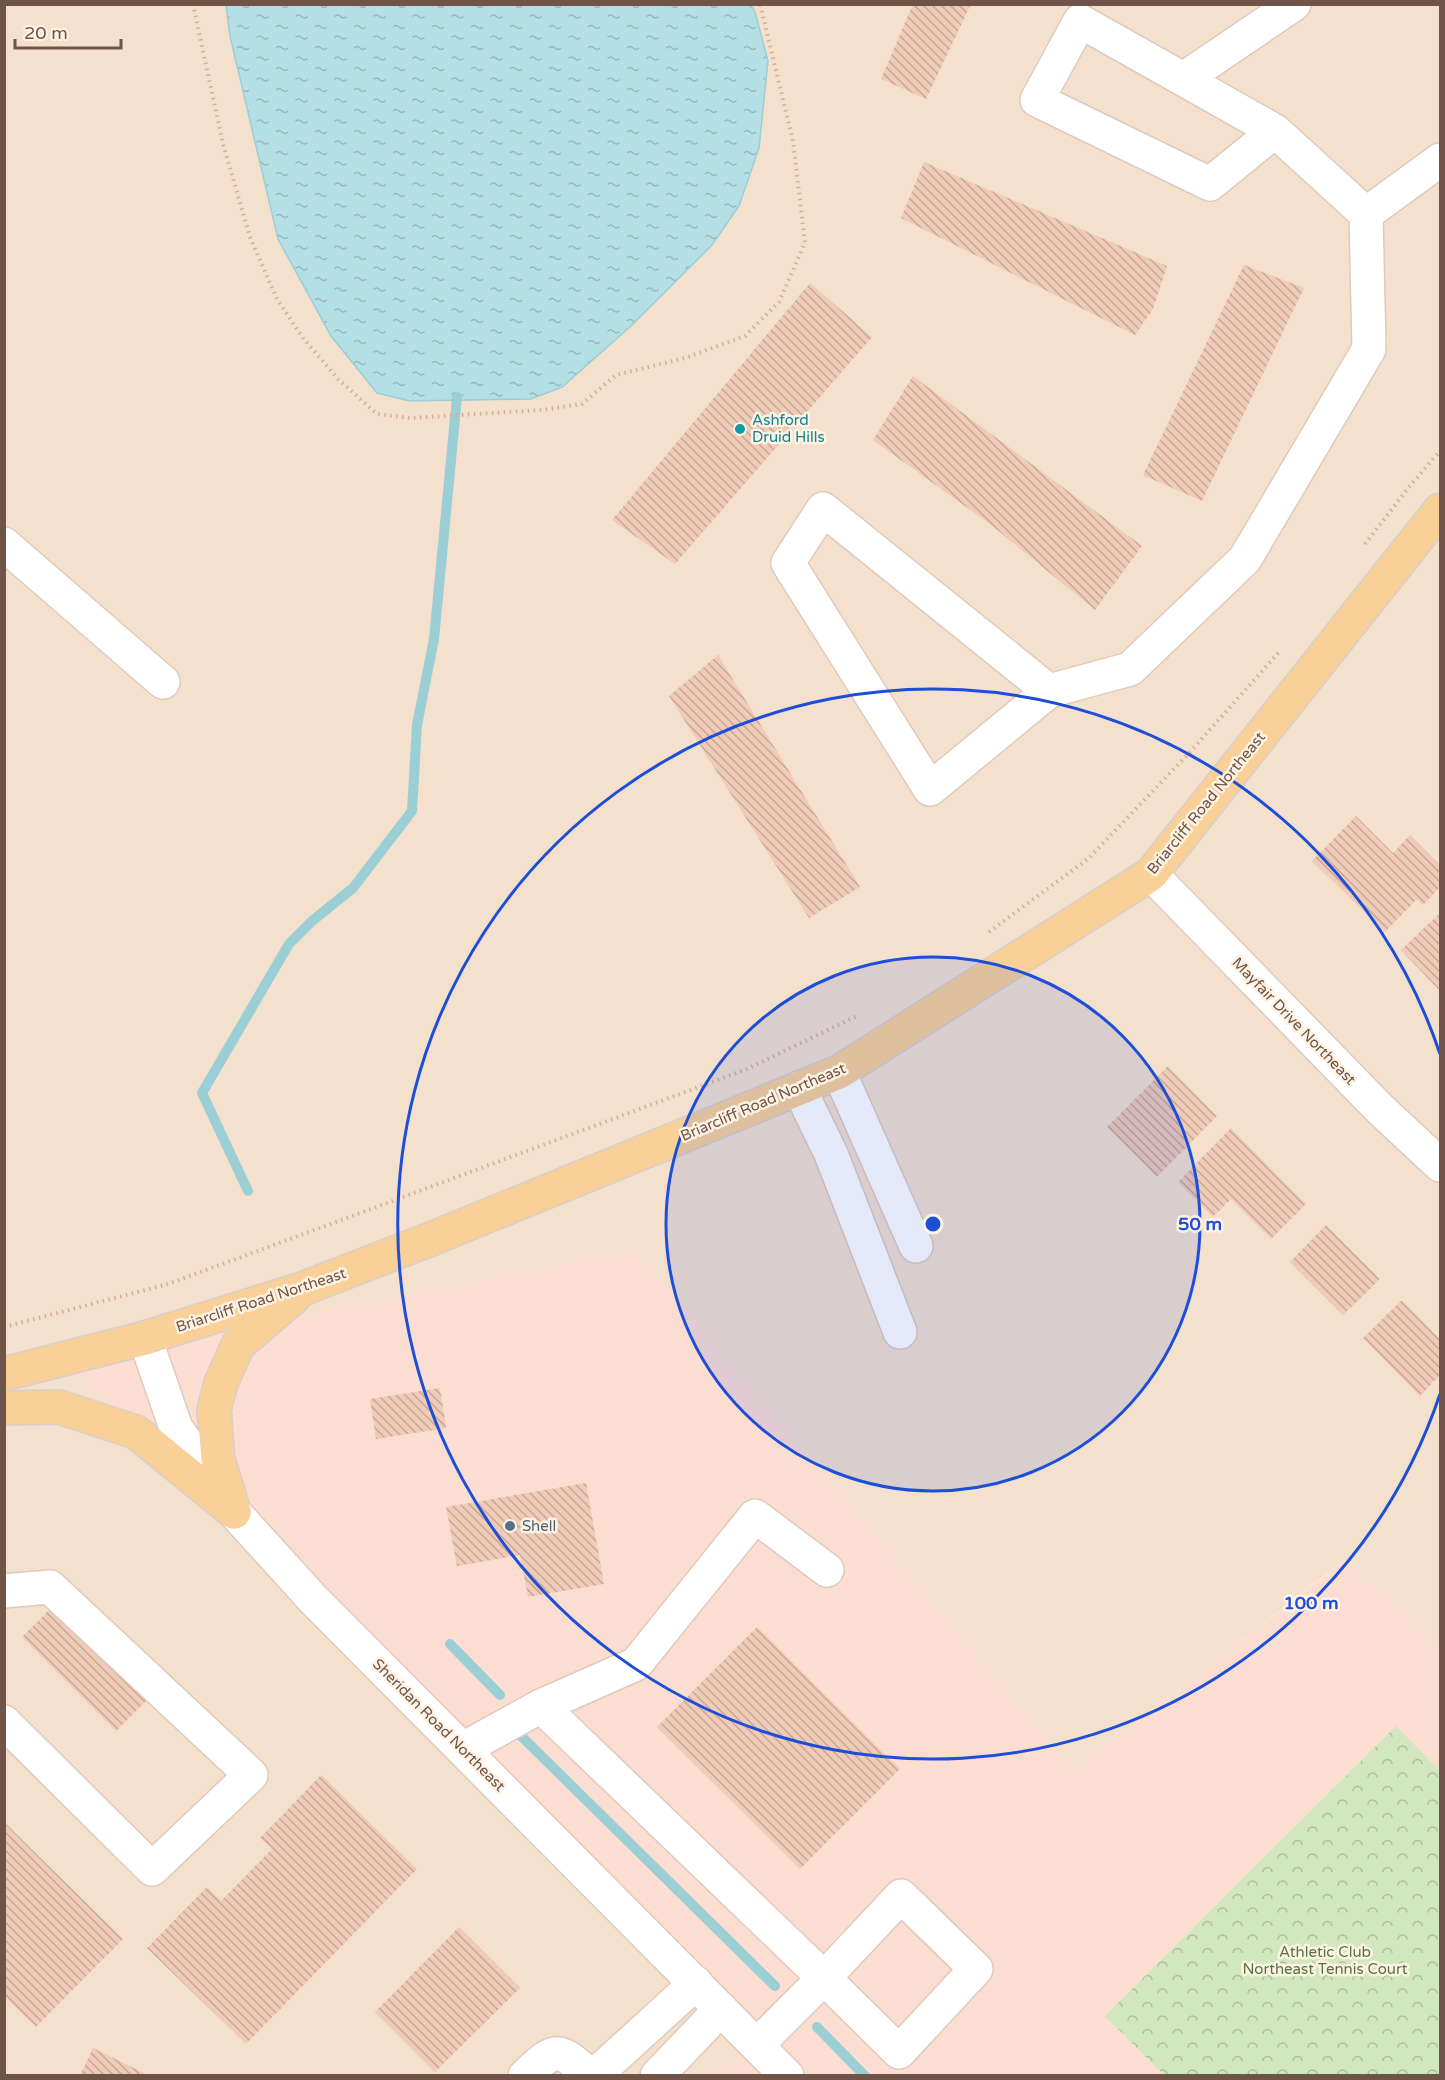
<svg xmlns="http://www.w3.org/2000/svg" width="1445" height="2080" font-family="'Varela Round',sans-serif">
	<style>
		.residential { fill: #f3e0cd }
		.commercial { fill: #fcddd2 }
		.forest { fill: url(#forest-crowns) }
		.water { fill: url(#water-ripples); stroke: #9bcfd5; stroke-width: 1.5 }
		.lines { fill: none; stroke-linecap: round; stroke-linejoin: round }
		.stream { stroke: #9bcfd5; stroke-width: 10 }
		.building { fill: url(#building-back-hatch) }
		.minor-casing { stroke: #dfcabb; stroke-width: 36 }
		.major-casing { stroke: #d7cfcb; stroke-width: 36 }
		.path { stroke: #d4ae9b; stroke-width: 4; stroke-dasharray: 1.5 4.5; stroke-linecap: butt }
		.minor { stroke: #fff; stroke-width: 33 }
		.major { stroke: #f9d097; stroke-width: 33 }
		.ring { fill: none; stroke: #1d4ed8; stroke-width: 3 }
		.culture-dot { fill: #0f9aa8; stroke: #fff3e4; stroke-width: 2 }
		.service-dot { fill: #5c6f8a; stroke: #fff3e4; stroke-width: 2 }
		.labels { text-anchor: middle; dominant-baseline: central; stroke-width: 5; stroke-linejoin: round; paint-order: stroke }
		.culture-label { font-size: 15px; fill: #0d838f; stroke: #fff3e4; text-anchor: start }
		.street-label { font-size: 15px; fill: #705447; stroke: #fff3e4 }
		.service-label { font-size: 15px; fill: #4e5e75; stroke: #fff3e4; text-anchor: start }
		.park-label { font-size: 15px; fill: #537640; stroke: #fff3e4 }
		.centre { fill: #1d4ed8; stroke: #fff3e4; stroke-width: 3 }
		.ring-label { font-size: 18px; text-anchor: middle; font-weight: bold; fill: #1d4ed8; stroke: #fff3e4; stroke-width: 5; stroke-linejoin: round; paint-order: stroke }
	</style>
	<defs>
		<pattern id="forest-crowns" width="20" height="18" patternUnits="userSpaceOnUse" patternTransform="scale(1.5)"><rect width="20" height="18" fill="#d1e8be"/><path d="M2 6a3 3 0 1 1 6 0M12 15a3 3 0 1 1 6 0" fill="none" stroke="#aebf9c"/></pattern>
		<pattern id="water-ripples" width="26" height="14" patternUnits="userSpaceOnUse" patternTransform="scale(1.5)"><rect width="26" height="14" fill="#b4dfe4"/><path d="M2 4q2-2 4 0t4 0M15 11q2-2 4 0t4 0" fill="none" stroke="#97b7bb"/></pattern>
		<pattern id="building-back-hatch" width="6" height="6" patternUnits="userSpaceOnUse" patternTransform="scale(1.5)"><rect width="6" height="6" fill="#f0cbb7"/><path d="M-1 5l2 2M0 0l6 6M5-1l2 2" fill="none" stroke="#c7a797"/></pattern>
	</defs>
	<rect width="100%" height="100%" fill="#fbefdf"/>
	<path class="residential" d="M 5,5 L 1440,5 L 1440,1650 L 1344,1560 L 1074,1771 L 635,1249 L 67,1363 L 750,2043 L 715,2076 L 5,2076 Z"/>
	<path class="commercial" d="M 635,1249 L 1074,1771 L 1345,1560 L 1440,1650 L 1440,2075 L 715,2075 L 749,2043 L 67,1363 Z"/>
	<path class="forest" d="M 1396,1726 L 1440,1771 L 1440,2075 L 1164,2075 L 1105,2016 Z"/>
	<path class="water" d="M 226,5 L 751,5 L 755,12 L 768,61 L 759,148 L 739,206 L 712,245 L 631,326 L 562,387 L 531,399 L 410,401 L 377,393 L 331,336 L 278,239 L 230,36 Z"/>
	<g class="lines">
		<g class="stream">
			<path d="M 248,1191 L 202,1093 L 289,944 L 312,921 L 353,888 L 412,811 L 417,725 L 434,639 L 457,397"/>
			<path d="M 450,1644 L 500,1695"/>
			<path d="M 520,1735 L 775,1986"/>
			<path d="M 817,2027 L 865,2076"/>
		</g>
	</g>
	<g class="building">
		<path d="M 913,4 L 971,4 L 926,99 L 881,79 Z"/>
		<path d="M 924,162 L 1167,266 L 1153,309 L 1135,335 L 901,218 Z"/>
		<path d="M 1244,265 L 1304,288 L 1202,501 L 1143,475 Z"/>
		<path d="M 810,283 L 872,337 L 675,564 L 612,520 Z"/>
		<path d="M 913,376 L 1142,546 L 1095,610 L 990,524 L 873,440 Z"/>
		<path d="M 718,655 L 860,887 L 809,918 L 669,696 Z"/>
		<path d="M 1356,816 L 1393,853 L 1410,835 L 1440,865 L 1440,887 L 1423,905 L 1417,899 L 1385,932 L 1312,861 Z"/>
		<path d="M 1440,913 L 1440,991 L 1401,950 Z"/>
		<path d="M 1168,1066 L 1217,1116 L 1157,1177 L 1107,1127 Z"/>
		<path d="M 1231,1128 L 1306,1204 L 1271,1239 L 1231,1199 L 1213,1217 L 1178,1182 Z"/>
		<path d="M 1326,1225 L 1380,1279 L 1343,1315 L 1290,1262 Z"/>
		<path d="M 1402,1300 L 1440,1339 L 1440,1375 L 1420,1396 L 1363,1338 Z"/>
		<path d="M 440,1388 L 446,1428 L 376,1439 L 370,1399 Z"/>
		<path d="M 586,1483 L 604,1584 L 528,1597 L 520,1555 L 457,1566 L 446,1507 Z"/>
		<path d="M 53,1606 L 147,1700 L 116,1731 L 22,1637 Z"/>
		<path d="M 757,1627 L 900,1769 L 800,1869 L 657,1727 Z"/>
		<path d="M 321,1775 L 417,1869 L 246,2044 L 147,1948 L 207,1887 L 221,1901 L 272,1849 L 260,1838 Z"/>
		<path d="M 4,1822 L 123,1939 L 36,2027 L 4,1996 Z"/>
		<path d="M 459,1927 L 520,1988 L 435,2072 L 375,2012 Z"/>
		<path d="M 93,2048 L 150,2076 L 80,2076 Z"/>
	</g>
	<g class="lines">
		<g class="minor-casing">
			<g id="minor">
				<path d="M 1185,78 L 1294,4"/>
				<path d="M 1366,214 L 1440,160"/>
				<path d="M 4,544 L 163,682"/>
				<path d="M 1049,691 L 930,789 L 788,563 L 823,509 L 1049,691 L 1130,669 L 1245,559 L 1369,349 L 1366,214 L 1275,131 L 1080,21 L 1037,100 L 1210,184 L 1275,131"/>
				<path d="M 1151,874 L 1380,1109 L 1440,1165"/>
				<path d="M 839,1072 L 916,1246"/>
				<path d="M 799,1088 L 831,1154 L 900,1332"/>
				<path d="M 145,1338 L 176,1428 L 234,1512 L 313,1599 L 787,2076"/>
				<path d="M 4,1591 L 50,1587 L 251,1775 L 152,1869 L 4,1722"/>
				<path d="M 541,1706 L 636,1664 L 755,1516 L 827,1570"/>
				<path d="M 463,1749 L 541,1706 L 824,1978 L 757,2045"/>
				<path d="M 901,1896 L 976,1969 L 899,2052 L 824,1978 Z"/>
				<path d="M 525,2076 C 556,2046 559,2047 590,2076"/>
				<path d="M 594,2076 L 696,1983"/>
				<path d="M 657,2076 L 721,2009"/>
			</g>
		</g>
		<g class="major-casing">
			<g id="major">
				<path d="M 4,1374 L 145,1338 L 302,1289 L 431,1239 L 839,1072 L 1151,874 L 1440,510"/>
				<path d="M 4,1408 L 59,1407 L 136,1432 L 234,1512"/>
				<path d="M 234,1512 L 218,1459 L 214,1410 L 221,1383 L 238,1345 L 294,1297"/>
			</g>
		</g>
		<g class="path">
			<path d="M 193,4 L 223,144 L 250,237 L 277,299 L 303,338 L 338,379 L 377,414 L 410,418 L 542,410 L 582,404 L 616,375 L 685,358 L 745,336 L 779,302 L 805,243 L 793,141 L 760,4"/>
			<path d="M 1365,544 L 1409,487 L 1440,451"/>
			<path d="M 989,932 L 1089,858 L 1191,751 L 1280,651"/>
			<path d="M 4,1327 L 168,1284 L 328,1225 L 747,1069 L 859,1015"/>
		</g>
		<use href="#minor" class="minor"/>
		<use href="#major" class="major"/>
	</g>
	<circle cx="933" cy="1224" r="267" fill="#1d4ed8" fill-opacity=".12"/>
	<g class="ring">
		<circle cx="933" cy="1224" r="267"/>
		<path d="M1440 1394A535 535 0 1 1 1440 1054"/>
	</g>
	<circle class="culture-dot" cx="740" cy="429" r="6"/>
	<circle class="service-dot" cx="510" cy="1526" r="6"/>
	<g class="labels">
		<g class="culture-label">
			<text x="752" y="420">Ashford<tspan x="752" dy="17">Druid Hills</tspan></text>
		</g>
		<g class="street-label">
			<text transform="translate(1206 803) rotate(-51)">Briarcliff Road Northeast</text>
			<text transform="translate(1294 1021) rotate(46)">Mayfair Drive Northeast</text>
			<text transform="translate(763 1102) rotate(-23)">Briarcliff Road Northeast</text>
			<text transform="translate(261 1300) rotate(-18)">Briarcliff Road Northeast</text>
			<text transform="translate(439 1725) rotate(45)">Sheridan Road Northeast</text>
		</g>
		<g class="service-label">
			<text x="522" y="1526">Shell</text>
		</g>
		<g class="park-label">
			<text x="1325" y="1952">Athletic Club<tspan x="1325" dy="17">Northeast Tennis Court</tspan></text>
		</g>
	</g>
	<circle cx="933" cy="1224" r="9" class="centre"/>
	<g class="ring-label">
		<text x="1200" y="1230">50 m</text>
		<text x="1311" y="1609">100 m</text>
	</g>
	<rect width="1445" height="2080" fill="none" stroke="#705447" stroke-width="12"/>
	<path d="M15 39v9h106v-9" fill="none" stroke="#705447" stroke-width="3"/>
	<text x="24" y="39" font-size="18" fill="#705447" stroke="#fff3e4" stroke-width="4.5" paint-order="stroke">20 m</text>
</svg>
